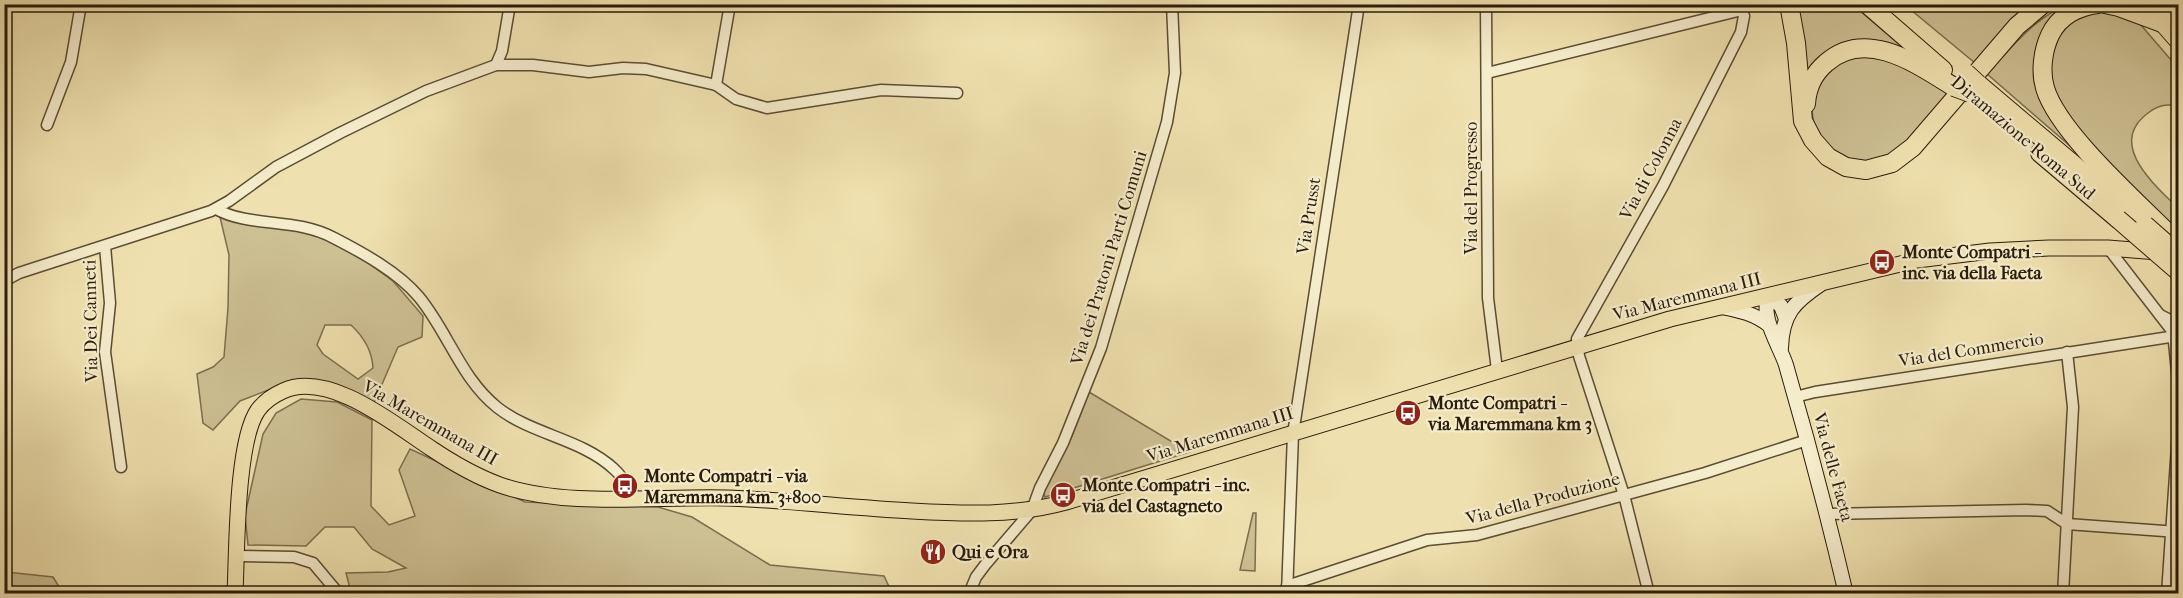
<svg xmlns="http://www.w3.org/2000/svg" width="2183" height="598" font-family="'IM FELL French Canon',serif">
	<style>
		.green { fill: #cdc093; stroke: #7b6e4e; stroke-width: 1.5; fill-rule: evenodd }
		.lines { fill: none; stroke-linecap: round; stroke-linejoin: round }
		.street-casing { stroke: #5a4d32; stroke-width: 13 }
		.secondary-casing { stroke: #291c09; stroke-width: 16 }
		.primary-casing { stroke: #291c09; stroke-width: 17 }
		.highway-casing { stroke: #291c09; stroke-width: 20 }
		.street { stroke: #f5eccb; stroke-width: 10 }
		.secondary { stroke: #f5eccb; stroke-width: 14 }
		.primary { stroke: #efe1af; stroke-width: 15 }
		.highway { stroke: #efe1af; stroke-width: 18 }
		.highway-bridge-casing { stroke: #291c09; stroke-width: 20; stroke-linecap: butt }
		.highway-bridge { stroke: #efe1af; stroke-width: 18 }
		.labels { text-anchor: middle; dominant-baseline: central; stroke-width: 4.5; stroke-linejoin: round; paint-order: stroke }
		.street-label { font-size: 18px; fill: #291c09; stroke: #f5eccb }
		.poi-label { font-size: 18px; font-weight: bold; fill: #291c09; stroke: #f5eccb; text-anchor: start }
	</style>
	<rect width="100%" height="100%" fill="#efe1af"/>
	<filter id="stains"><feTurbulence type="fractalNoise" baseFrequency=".00333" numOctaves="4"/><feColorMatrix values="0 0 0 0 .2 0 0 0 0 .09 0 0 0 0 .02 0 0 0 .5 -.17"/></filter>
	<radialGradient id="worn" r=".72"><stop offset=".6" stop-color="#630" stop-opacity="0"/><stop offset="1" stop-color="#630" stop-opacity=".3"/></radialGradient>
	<g class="green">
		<path d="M 1796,5 L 1853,5 L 1908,52 L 1889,45 L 1805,73 Z"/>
		<path d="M 1905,5 L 2029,5 L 1975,63 Z"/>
		<path d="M 2067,5 L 2071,5 L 2035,64 L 2100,172 L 1986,73 C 2012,49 2033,18 2067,5 Z"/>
		<path d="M 2108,12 L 2140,24 L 2178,68 L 2178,107 C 2168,103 2157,106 2148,113 C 2106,144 2155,185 2178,208 L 2178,236 L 2079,133 L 2066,114 L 2052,84 L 2050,59 L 2062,30 L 2071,22 L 2095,13 Z"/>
		<path d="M 1859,52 L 1873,52 L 1952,92 L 1898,152 L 1866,162 L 1845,158 L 1826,144 L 1814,125 L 1811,103 L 1823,73 Z"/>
		<path d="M 220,217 L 255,220 L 309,230 L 349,249 L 393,281 L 423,316 L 422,337 L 398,347 L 374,403 L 281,385 L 240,401 L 213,430 L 203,423 L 197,374 L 213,367 L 224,357 L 228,308 L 229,255 ZM 325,325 L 351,325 C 364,337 372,350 373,368 L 358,379 L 323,354 L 317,345 Z"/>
		<path d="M 1089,392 L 1189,452 L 1045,497 L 1043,490 L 1072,436 Z"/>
		<path d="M 301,399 L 337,402 L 372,420 L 371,506 L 389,525 L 415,516 L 399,470 L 410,449 L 525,502 L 658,507 L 692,517 L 770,565 L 884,576 L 892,593 L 355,593 L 350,588 L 346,573 L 388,572 L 406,568 L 372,549 L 354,527 L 325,527 L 306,546 L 248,545 L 245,515 L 263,434 L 276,413 Z"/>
		<path d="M 1253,513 L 1256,513 L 1255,571 L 1240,570 Z"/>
		<path d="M 6,572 L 53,577 L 63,593 L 5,593 Z"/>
	</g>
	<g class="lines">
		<g class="street-casing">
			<g id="street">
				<path d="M 1486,4 L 1488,298 L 1497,370"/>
				<path d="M 496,65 L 502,51 L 510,4"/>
				<path d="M 1487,73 L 1742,10"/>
				<path d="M 716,85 L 730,4"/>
				<path d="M 47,125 L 71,62 L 81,4"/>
				<path d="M 216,209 C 250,228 295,217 334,238 C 363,253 398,272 419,297 C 448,332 461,379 498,408 C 533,435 582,439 614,469 C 623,477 629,488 636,498"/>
				<path d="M 105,246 L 110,303 L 105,352 L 121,467"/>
				<path d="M 2108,248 L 2176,336"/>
				<path d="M 4,281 L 19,273 L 211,211 L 229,201 L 276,167 L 340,133 L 426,91 L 496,65 L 533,65 L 589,72 L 623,68 L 646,69 L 716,85 L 736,99 L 767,108 L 881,90 L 957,93"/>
				<path d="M 2160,315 L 2178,324"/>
				<path d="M 2178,333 L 2174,342 L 2178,382"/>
				<path d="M 1795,397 L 1815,392 L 2176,336"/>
				<path d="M 1827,514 L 2026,510 L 2047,511 L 2067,524"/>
				<path d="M 2067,524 L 2178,532"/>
				<path d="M 237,556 L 294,557 L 313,563 L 339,594"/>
				<path d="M 1287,586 L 1427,540 L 1477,535 L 1705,473 L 1807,440"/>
				<path d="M 969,594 L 976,577 L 985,565 L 1032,510 L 1040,488 L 1063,443 L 1101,348 L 1167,122 L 1175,73 L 1172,4"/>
				<path d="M 1287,594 L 1293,434 L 1359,4"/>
				<path d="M 1649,594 L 1624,495 L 1579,356 L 1577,339 L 1663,186 L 1741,32 L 1744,16 L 1740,4"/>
				<path d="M 2063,594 L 2073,407 L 2067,352"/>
				<path d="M 2167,594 L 2178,431"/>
			</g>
		</g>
		<g class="secondary-casing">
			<g id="secondary">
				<path d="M 1722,307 C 1739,310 1755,314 1769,325"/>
				<path d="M 1786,319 L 1781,306 L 1770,296 C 1758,314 1780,346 1786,365 C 1808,441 1828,517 1846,594"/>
				<path d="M 1781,348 C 1782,314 1794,302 1821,284"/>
			</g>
		</g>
		<g class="primary-casing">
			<path id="primary" d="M 235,594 C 237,552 236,441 258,410 C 264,402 274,395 283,391 C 329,370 395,425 432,449 C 453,463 475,476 500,485 C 565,508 657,496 726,498 C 788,500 850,508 912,511 C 965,514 1015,516 1066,502 L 1670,319 L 1917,260 L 1990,251 L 2049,248 L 2108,248 L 2158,252"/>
		</g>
		<g class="highway-casing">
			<g id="highway">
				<path d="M 1789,4 L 1796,43 L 1803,121 L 1813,140 L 1828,157 L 1846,167 L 1866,170 L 1892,163 L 1913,147 L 2017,26 L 2043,4"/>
				<path d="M 1867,4 L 1943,70"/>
				<path d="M 2098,4 C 2078,6 2059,16 2050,35 C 2043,50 2040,71 2045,88 C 2058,132 2135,200 2169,234 L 2178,246"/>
				<path d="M 2105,4 L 2119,7 L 2165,24"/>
				<path d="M 2163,4 L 2178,18"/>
				<path d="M 2157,16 L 2178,40"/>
				<path d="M 1978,84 L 2145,225"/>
				<path d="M 1806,104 C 1807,88 1813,74 1826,63 C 1866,27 1918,65 1954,87"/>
				<path d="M 2040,153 L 2118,219"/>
			</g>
		</g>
		<use href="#street" class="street"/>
		<use href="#secondary" class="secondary"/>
		<use href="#primary" class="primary"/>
		<use href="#highway" class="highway"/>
		<g class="highway-bridge-casing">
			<g id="highway-bridge">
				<path d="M 1966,73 L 1978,84"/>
				<path d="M 1954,87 L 1970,93"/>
				<path d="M 2118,219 L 2178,271"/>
				<path d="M 2145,225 L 2178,254"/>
			</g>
		</g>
		<use href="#highway-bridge" class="highway-bridge"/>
	</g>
	<defs>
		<g id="bus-disc" transform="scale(1.35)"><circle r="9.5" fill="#8f2418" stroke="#f5eccb"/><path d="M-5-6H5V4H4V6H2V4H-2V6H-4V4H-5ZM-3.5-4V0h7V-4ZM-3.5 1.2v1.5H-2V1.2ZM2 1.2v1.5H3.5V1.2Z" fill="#fff"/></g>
		<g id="restaurant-disc" transform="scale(1.35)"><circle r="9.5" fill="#8f2418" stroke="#f5eccb"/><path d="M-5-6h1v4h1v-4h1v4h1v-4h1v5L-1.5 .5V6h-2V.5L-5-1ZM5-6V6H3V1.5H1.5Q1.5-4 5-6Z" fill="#fff"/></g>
	</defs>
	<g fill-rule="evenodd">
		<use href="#bus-disc" x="1882" y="262"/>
		<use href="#bus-disc" x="1408" y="413"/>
		<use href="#bus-disc" x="625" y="486"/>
		<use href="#bus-disc" x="1063" y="495"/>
		<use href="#restaurant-disc" x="933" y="552"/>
	</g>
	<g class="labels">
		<g class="street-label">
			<text transform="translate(2023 138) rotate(40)">Diramazione Roma Sud</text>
			<text transform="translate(1651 169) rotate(-62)">Via di Colonna</text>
			<text transform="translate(1471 188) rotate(-90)">Via del Progresso</text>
			<text transform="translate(1309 216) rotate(-81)">Via Prusst</text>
			<text transform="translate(1109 258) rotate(-73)">Via dei Pratoni Parti Comuni</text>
			<text transform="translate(1687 297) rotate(-14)">Via Maremmana III</text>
			<text transform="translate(91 321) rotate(-91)">Via Dei Canneti</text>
			<text transform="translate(1971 350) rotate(-9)">Via del Commercio</text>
			<text transform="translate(430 423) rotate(30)">Via Maremmana III</text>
			<text transform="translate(1220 435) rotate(-17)">Via Maremmana III</text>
			<text transform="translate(1833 467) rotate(75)">Via delle Faeta</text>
			<text transform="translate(1543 499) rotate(-15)">Via della Produzione</text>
		</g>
		<g class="poi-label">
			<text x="1902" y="252">Monte Compatri -<tspan x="1902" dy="21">inc. via della Faeta</tspan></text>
			<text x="1428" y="403">Monte Compatri -<tspan x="1428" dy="21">via Maremmana km 3</tspan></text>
			<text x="644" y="476">Monte Compatri - via<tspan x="644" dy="21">Maremmana km. 3+800</tspan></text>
			<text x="1082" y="485">Monte Compatri - inc.<tspan x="1082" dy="21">via del Castagneto</tspan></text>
			<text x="952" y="552">Qui e Ora</text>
		</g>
	</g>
	<rect width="2183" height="598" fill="none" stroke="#efe1af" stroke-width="24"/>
	<rect x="6" y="6" width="2171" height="586" fill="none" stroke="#291c09" stroke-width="3"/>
	<rect x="12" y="12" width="2159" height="574" fill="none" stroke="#291c09" stroke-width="1.5"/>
	<rect width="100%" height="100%" filter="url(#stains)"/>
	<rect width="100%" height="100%" fill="url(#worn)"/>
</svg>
